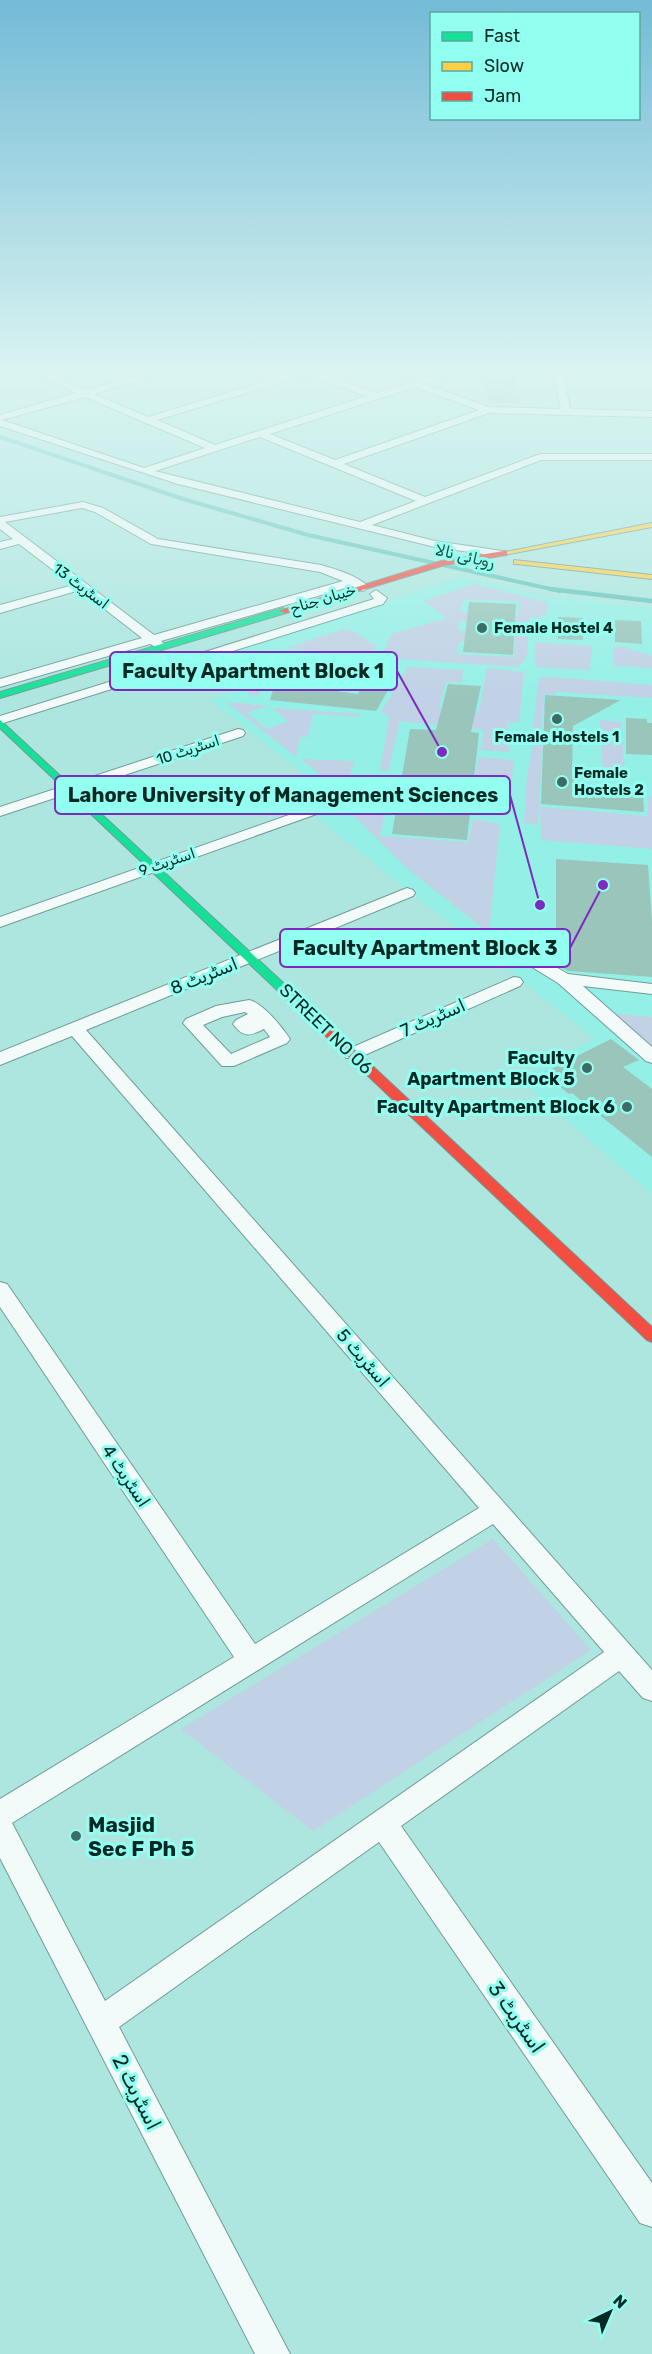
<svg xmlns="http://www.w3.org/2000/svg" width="652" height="2354" font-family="Rubik,Vazirmatn,sans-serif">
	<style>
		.built { fill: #94f0e6 }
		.green { fill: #c1d1e6 }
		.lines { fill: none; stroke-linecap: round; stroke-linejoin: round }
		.stream-far1 { stroke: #65c5bb; stroke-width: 4 }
		.stream { stroke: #65c5bb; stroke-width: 4.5 }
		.building { fill: #99c5bb }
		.street-casing { stroke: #719c98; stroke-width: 2 }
		.fast-casing { stroke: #719c98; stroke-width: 2 }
		.slow-casing { stroke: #719c98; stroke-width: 2 }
		.jam-casing { stroke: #719c98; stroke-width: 2 }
		.street { fill: #f3fbfa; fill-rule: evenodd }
		.fast { fill: #16e098; fill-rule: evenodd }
		.slow { fill: #ffcf43; fill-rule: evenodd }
		.jam { fill: #f24e42; fill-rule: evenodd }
		.poi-dot { fill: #3f6b66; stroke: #93fff1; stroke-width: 2 }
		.labels { text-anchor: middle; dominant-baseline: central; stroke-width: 6; stroke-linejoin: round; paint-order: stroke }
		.far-street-label { font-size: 15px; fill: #042925; stroke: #93fff1 }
		.far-poi-label { font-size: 15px; font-weight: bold; fill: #042925; stroke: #93fff1; text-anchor: start }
		.far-water-label { font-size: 16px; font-style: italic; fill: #21514c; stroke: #93fff1 }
		.street-label { font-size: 18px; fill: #042925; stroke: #93fff1 }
		.poi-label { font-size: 18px; font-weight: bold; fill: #042925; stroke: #93fff1; text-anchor: end }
		.near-poi-label { font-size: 21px; font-weight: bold; fill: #042925; stroke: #93fff1; text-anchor: start }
		.near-street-label { font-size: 21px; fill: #042925; stroke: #93fff1 }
		.leader { fill: none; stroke: #7b2cbf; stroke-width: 2 }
		.callout-dot { fill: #7b2cbf; stroke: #93fff1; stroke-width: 2 }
		.callout { fill: #93fff1; stroke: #7b2cbf; stroke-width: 2 }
		.callout-label { font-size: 20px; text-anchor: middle; font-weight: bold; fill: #042925 }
	</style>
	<rect width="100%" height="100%" fill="#ace6df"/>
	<path class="built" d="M 461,577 L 552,598 L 652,608 L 652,1194 L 517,1077 L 595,1039 L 315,816 L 344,806 L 211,700 L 238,691 L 242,684 L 216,667 L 201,662 Z"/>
	<g class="green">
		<path d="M 474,584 L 548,602 L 546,615 L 542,617 L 529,618 L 529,624 L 502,622 L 498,615 L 518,616 L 519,601 L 464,600 L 460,610 L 464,613 L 469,613 L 468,620 L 459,623 L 458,630 L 466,632 L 466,639 L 458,644 L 457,654 L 514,657 L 515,641 L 497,640 L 501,629 L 518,630 L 528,637 C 528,654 529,656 518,667 L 381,658 L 391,634 L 447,618 L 424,601 Z"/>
		<path d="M 344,629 L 355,632 L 377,646 L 368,655 L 285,648 Z"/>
		<path d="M 535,642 L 592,646 L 590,670 L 535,667 Z"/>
		<path d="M 620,646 L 652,656 L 652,668 L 613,666 L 613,648 Z"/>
		<path d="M 237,656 L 279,661 L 275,674 L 264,674 L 258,696 L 247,694 L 253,682 L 220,662 Z"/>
		<path d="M 347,666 L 365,668 L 353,691 L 337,688 Z"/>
		<path d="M 408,667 L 463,670 L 462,682 L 446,682 L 439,708 L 479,711 L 487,668 L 524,672 L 519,722 L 507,723 L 509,752 L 480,750 L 484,730 L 400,721 L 388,771 L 380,770 L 389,717 L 381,712 Z"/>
		<path d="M 553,677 L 652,685 L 652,698 L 556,692 L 556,695 L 544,694 L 544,704 L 553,705 L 543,706 L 541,739 L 532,738 L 539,678 Z"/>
		<path d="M 226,702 L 269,706 L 247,713 L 267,729 L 288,721 L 272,708 L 360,714 L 360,717 L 313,714 L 308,737 L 300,737 L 296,757 Z"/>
		<path d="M 600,720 L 621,722 L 625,778 L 603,776 Z"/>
		<path d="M 533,745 L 551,747 L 550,752 L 542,752 L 538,825 L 524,823 L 527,776 Z"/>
		<path d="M 478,757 L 514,760 L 512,777 L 510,781 L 475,779 Z"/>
		<path d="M 301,759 L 354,761 L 345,795 Z"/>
		<path d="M 649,796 L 652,796 L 652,849 L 541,840 L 540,807 L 647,816 Z"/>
		<path d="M 365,810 L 377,811 L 384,817 L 380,836 L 468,842 L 473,819 L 500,824 L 489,933 L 409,870 L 351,813 Z"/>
		<path d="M 607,1013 L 652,1017 L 652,1049 Z"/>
		<path d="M 493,1539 L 591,1650 L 313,1831 L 181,1729 Z"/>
	</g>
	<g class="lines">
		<path class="stream-far1" d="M 0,437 L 183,499 L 308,535 L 560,591"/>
		<path class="stream" d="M 550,589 L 652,601"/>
	</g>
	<g class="building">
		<path d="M 484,372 L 513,372 L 514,379 L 516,379 L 521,403 L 488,403 Z"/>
		<path d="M 469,602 L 516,604 L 513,655 L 463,652 Z"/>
		<path d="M 558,617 L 583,618 L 583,640 L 558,639 Z"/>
		<path d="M 615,620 L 641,621 L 642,644 L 615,642 Z"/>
		<path d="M 282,659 L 309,661 L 307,687 L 358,694 L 368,675 L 396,677 L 376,711 L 270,700 Z"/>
		<path d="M 448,684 L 481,686 L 471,732 L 479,733 L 467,840 L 392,834 L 410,729 L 436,730 Z"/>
		<path d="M 545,695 L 621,700 L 573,726 L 572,777 L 600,792 L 643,795 L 644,812 L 541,804 Z"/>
		<path d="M 626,718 L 647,719 L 647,723 L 652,723 L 652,755 L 626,754 Z"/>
		<path d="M 556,859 L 648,865 L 652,923 L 652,977 L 568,971 L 556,964 Z"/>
		<path d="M 611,1039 L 639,1060 L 623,1067 L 652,1089 L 652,1157 L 572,1093 L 569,1094 L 543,1073 Z"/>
	</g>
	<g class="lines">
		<g class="street-casing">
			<g id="street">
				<path d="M 30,372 L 43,372 L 86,390 L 150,372 L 165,372 L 94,394 L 148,417 L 296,372 L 315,372 L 377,393 L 443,372 L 457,372 L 424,384 L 489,407 L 561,409 L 553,372 L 563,372 L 570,409 L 652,411 L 652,417 L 489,413 L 344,464 L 425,497 L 540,454 L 652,454 L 652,460 L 541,460 L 372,525 L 435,541 L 502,551 L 504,553 L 498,556 L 435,547 L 178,484 L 0,426 L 0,415 L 76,393 ZM 306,375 L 367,396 L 215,445 L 157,420 ZM 415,387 L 479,410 L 335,460 L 270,434 ZM 85,397 L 205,448 L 144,468 L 2,420 ZM 260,437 L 416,501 L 360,522 L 155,471 Z"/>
				<path d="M 83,502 L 103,508 L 158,539 L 321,565 C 338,570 356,575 369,587 L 363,591 L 352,586 L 161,641 L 164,644 L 162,647 L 158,648 L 150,644 L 0,687 L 0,679 L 142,638 L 80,590 L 0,613 L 0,605 L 73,585 L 19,544 L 0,549 L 0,542 L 13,539 L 0,529 L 0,517 ZM 82,508 L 95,512 L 151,544 L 320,572 L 343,581 L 154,635 L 5,522 Z"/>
				<path d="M 376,590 L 387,598 L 383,604 L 0,724 L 0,716 L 374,599 L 370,594 Z"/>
				<path d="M 238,729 L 243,730 L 245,733 L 243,736 L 0,816 L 0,807 Z"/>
				<path d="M 334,799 L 341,803 L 339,806 L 0,927 L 0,917 Z"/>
				<path d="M 407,888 L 413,890 L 415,893 L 413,896 L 86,1030 L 652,1670 L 652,1701 L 643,1698 L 619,1671 L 401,1826 L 652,2183 L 652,2227 L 640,2223 L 379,1842 L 119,2027 L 290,2354 L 255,2354 L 0,1858 L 0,1799 L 234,1657 L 0,1307 L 0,1282 L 7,1284 L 255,1644 L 479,1508 L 72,1036 L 0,1065 L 0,1052 ZM 493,1524 L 604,1652 L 105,2001 L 12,1823 Z"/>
				<path d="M 507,939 L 568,974 L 652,984 L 652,994 L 583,986 L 652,1047 L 652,1063 L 646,1061 L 558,983 L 501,948 L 499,944 Z"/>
				<path d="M 514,977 L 520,978 L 523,982 L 520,986 L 358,1058 L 346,1058 L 343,1054 L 346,1050 Z"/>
				<path d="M 249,1000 C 263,1003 282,1027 290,1039 L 287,1043 L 234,1066 L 222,1066 L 183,1023 L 186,1019 L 216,1006 ZM 245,1012 L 248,1014 L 236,1020 L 233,1024 C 243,1038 250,1036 264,1029 L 270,1037 L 231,1054 L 203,1025 L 222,1017 Z"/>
			</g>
		</g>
		<g class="fast-casing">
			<g id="fast">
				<path d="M 283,608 L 287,611 L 286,613 L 0,698 L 0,692 Z"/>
				<path d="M 0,720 L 320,1017 L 322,1020 L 320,1023 L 312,1023 L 0,728 Z"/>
			</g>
		</g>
		<g class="slow-casing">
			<g id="slow">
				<path d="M 652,523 L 652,527 L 504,555 L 500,553 Z"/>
				<path d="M 514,560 L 652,575 L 652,579 L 517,564 L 514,564 Z"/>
			</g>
		</g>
		<g class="jam-casing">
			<g id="jam">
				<path d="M 504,551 L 507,551 L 507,555 L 445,565 L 286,613 L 279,611 L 441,561 Z"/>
				<path d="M 316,1016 L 320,1017 L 652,1327 L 652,1342 L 647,1340 L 312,1023 L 310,1020 L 312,1017 Z"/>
			</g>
		</g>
		<use href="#street" class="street"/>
		<use href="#fast" class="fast"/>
		<use href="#slow" class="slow"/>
		<use href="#jam" class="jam"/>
	</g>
	<linearGradient id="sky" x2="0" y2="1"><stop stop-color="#73bbd6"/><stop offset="0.53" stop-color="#daf4f1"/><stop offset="1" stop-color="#daf4f1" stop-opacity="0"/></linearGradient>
	<rect width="652" height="701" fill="url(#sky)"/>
	<g class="poi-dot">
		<circle cx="482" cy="628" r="6"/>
		<circle cx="557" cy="719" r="6"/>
		<circle cx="562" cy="782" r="6"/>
		<circle cx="587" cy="1068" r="6"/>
		<circle cx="627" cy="1107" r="6"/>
		<circle cx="76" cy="1836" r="6"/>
	</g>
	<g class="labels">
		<g class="far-street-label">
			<text transform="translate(81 586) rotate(37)">اسٹریٹ 13</text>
			<text transform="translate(323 599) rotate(-17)">خیبان جناح</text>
			<text transform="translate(188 750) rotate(-18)">اسٹریٹ 10</text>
			<text transform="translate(167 862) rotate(-19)">اسٹریٹ 9</text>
		</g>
		<g class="far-poi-label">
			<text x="494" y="628">Female Hostel 4</text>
			<text x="557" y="737" text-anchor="middle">Female Hostels 1</text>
			<text x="574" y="773">Female<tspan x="574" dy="17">Hostels 2</tspan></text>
		</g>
		<g class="far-water-label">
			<text transform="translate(465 556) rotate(13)">روہائی نالا</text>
		</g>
		<g class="street-label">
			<text transform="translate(204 976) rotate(-22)">اسٹریٹ 8</text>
			<text transform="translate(433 1018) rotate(-24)">اسٹریٹ 7</text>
			<text transform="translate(326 1029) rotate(44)">STREET NO 06</text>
			<text transform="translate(363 1358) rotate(49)">اسٹریٹ 5</text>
			<text transform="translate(126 1476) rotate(56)">اسٹریٹ 4</text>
		</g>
		<g class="poi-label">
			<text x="575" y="1058">Faculty<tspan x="575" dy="21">Apartment Block 5</tspan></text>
			<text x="615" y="1107">Faculty Apartment Block 6</text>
		</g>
		<g class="near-poi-label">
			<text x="88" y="1824">Masjid<tspan x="88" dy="24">Sec F Ph 5</tspan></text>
		</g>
		<g class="near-street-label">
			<text transform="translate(517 2017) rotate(55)">اسٹریٹ 3</text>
			<text transform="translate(137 2092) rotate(63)">اسٹریٹ 2</text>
		</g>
	</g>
	<path class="leader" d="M442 752L397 671M540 905L510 795M603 885L570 948"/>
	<g class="callout-dot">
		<circle cx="442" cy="752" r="6"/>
		<circle cx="540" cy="905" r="6"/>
		<circle cx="603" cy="885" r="6"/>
	</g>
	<g class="callout">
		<rect x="110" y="652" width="287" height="38" rx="6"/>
		<rect x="55" y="776" width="455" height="38" rx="6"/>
		<rect x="280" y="929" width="290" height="38" rx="6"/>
	</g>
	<g class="callout-label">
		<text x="253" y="678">Faculty Apartment Block 1</text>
		<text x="283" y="802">Lahore University of Management Sciences</text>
		<text x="425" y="955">Faculty Apartment Block 3</text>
	</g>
	<rect x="430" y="12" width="210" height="108" fill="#93fff1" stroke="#5aa99f" stroke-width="1.5"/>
	<rect x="442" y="32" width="30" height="9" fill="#16e098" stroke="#5aa99f" stroke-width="1.5"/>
	<text x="484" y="42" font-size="18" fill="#042925">Fast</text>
	<rect x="442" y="62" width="30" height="9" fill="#ffcf43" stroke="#5aa99f" stroke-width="1.5"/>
	<text x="484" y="72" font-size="18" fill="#042925">Slow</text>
	<rect x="442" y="92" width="30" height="9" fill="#f24e42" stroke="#5aa99f" stroke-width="1.5"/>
	<text x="484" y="102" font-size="18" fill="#042925">Jam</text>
	<g transform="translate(610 2312) rotate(44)" stroke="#93fff1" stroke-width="4.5" paint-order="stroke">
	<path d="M0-4.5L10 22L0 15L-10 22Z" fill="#042925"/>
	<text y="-9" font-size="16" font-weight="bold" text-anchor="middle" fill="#042925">N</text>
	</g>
</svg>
